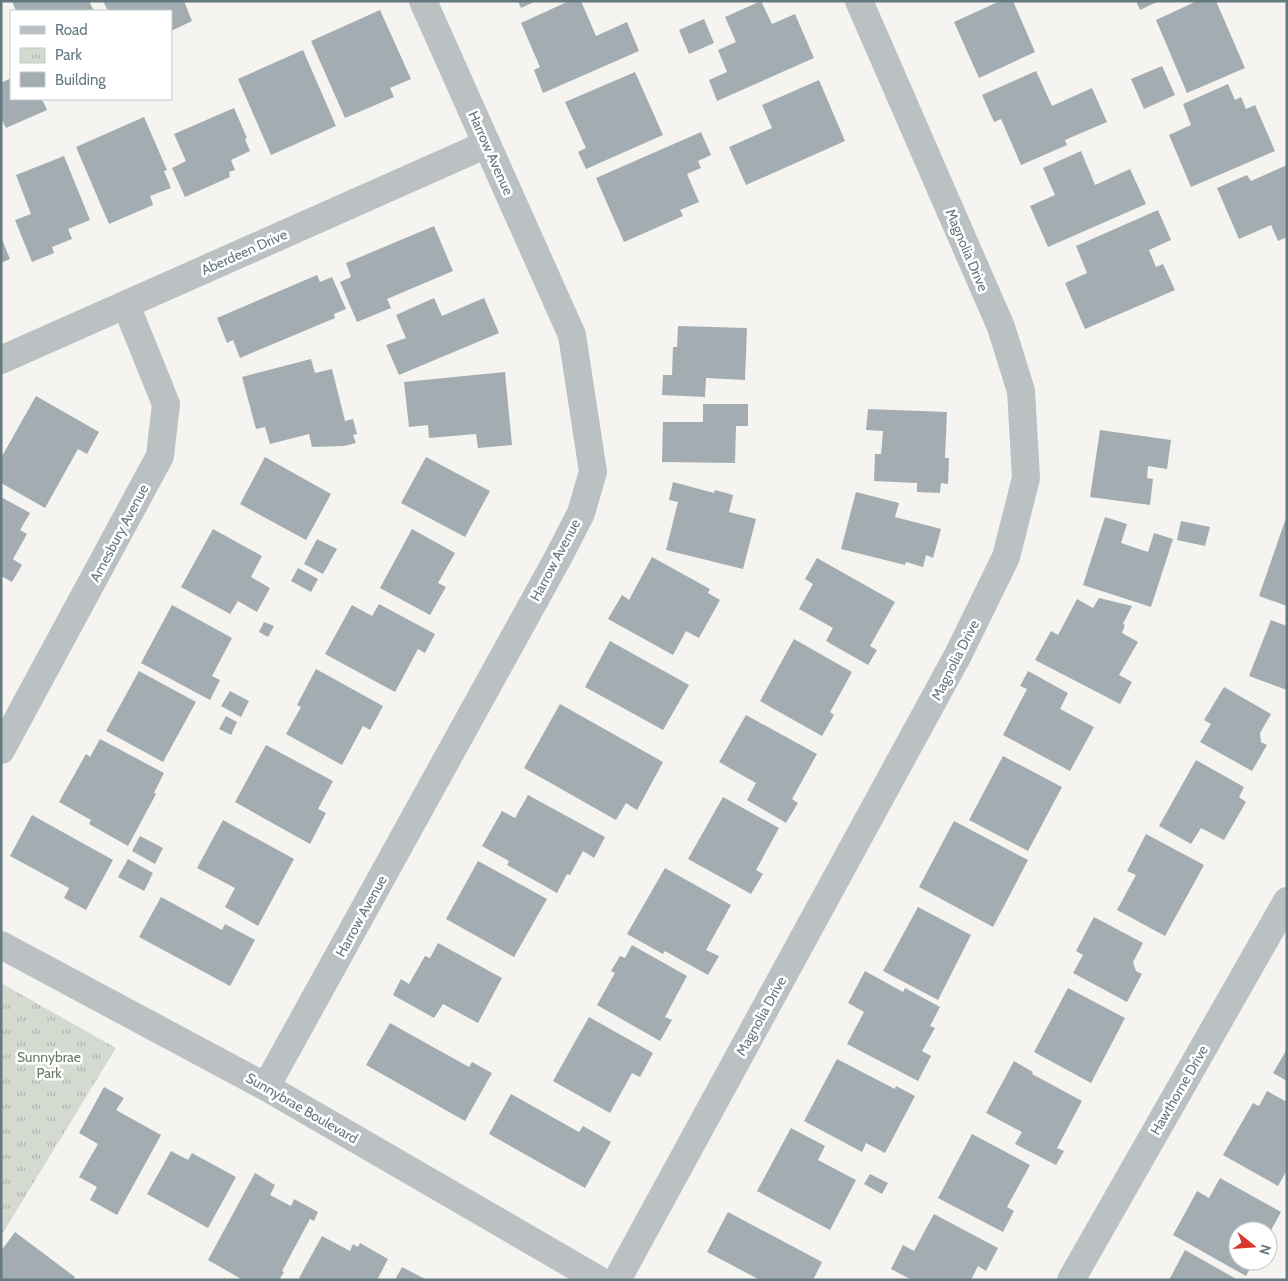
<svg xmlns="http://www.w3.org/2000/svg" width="1288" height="1281" font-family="Cabin,sans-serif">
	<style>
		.park { fill: url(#park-tufts) }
		.building { fill: #a3adb1 }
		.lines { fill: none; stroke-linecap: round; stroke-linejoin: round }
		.minor { stroke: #bbc1c3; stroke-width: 28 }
		.labels { text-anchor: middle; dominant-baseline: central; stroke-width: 5; stroke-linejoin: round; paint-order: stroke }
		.street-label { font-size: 14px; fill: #657981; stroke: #fff }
		.park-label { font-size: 14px; fill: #6b7864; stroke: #fff }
	</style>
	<defs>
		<pattern id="park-tufts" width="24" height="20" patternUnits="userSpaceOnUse" patternTransform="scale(1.25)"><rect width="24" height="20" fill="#d5dad1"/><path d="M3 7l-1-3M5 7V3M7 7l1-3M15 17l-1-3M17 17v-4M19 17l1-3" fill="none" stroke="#b0b6af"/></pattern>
	</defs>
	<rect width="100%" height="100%" fill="#f5f4f1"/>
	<path class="park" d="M 1,983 L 116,1048 L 1,1236 Z"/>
	<g class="building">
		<path d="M 12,1 L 89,1 L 94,11 L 16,11 Z"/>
		<path d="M 103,1 L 184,1 L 192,21 L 171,31 L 171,11 L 108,11 Z"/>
		<path d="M 518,1 L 536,1 L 521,8 Z"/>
		<path d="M 569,1 L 581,1 L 596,36 L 627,22 L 639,51 L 543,93 L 534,70 L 540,67 L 521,23 Z"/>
		<path d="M 761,1 L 772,24 L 795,14 L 814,58 L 717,101 L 709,80 L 727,72 L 718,50 L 736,42 L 725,17 Z"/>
		<path d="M 1000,1 L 1013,1 L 1035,52 L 979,78 L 954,22 Z"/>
		<path d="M 1136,1 L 1159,1 L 1140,10 Z"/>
		<path d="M 1197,1 L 1216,1 L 1245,68 L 1187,93 L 1156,20 Z"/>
		<path d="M 380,10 L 411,79 L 390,88 L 394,97 L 345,118 L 311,41 Z"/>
		<path d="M 704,19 L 714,43 L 689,54 L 679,30 Z"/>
		<path d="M 303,50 L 336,126 L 271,155 L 238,79 Z"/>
		<path d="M 1162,66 L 1175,95 L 1144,109 L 1131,79 Z"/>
		<path d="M 1036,71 L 1052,106 L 1092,88 L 1107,122 L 1065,140 L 1067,145 L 1021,165 L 1001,119 L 994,122 L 982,95 Z"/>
		<path d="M 635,72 L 663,135 L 586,169 L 578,152 L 586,148 L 565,102 Z"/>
		<path d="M 11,78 L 11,99 L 42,99 L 47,110 L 6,128 L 1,118 L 1,83 Z"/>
		<path d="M 819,80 L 845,141 L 746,185 L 729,147 L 772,128 L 762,105 Z"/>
		<path d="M 1228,84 L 1235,100 L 1241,97 L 1246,109 L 1255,105 L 1275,151 L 1191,187 L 1169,135 L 1191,125 L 1183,104 Z"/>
		<path d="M 234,108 L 247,138 L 245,139 L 250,151 L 231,160 L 235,170 L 229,172 L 230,177 L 185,197 L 172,168 L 186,161 L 174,134 Z"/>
		<path d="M 144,117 L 167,170 L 164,171 L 171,188 L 150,196 L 153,205 L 109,224 L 76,147 Z"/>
		<path d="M 701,132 L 711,155 L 698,161 L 701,168 L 687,174 L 699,202 L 680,210 L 683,216 L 624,242 L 596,178 Z"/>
		<path d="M 1081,151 L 1095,185 L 1130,169 L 1146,204 L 1048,247 L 1030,206 L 1055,195 L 1043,168 Z"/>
		<path d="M 64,156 L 90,220 L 68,229 L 72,239 L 52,247 L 54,253 L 32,262 L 15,220 L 31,214 L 16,175 Z"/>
		<path d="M 1287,165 L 1287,237 L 1278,241 L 1271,225 L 1239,239 L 1217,188 L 1247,175 L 1251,181 Z"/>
		<path d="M 1158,210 L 1171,240 L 1149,250 L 1156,267 L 1163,264 L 1175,290 L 1085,329 L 1065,283 L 1087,273 L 1076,246 Z"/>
		<path d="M 434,226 L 453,271 L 387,299 L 391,308 L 357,322 L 340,282 L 351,277 L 346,263 Z"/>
		<path d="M 1,237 L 10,259 L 1,263 Z"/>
		<path d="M 317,275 L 320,282 L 332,277 L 346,309 L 334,314 L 335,318 L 240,358 L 233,340 L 227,343 L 217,318 Z"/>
		<path d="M 434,298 L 442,316 L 484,298 L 499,333 L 399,375 L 386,345 L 406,338 L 396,315 Z"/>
		<path d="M 678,326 L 747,328 L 745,380 L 706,378 L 705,397 L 662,395 L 663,375 L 672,375 L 673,347 L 677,347 Z"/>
		<path d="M 311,359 L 315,373 L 332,369 L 345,421 L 353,419 L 357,434 L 353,435 L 356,443 L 344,446 L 312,447 L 309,434 L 270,444 L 265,427 L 256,429 L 242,377 Z"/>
		<path d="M 505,372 L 512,445 L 478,448 L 476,434 L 429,438 L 428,425 L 409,427 L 404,382 Z"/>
		<path d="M 36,396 L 99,432 L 87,454 L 78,449 L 45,508 L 1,483 L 1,458 Z"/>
		<path d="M 703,404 L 748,404 L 748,426 L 736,426 L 735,463 L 662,462 L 663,422 L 703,422 Z"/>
		<path d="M 868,409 L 947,412 L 945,458 L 949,458 L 948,484 L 941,483 L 940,493 L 917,492 L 917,483 L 874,481 L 875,454 L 881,454 L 883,431 L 866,430 Z"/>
		<path d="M 1100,430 L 1171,440 L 1167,469 L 1148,466 L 1147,478 L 1153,479 L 1150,505 L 1090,497 Z"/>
		<path d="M 265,457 L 331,494 L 306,540 L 240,504 Z"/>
		<path d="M 426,457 L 490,491 L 465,537 L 401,503 Z"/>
		<path d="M 673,482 L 714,493 L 715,490 L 733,495 L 729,512 L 756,519 L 743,569 L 666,550 L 678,502 L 669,500 Z"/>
		<path d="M 856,492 L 899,503 L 895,517 L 941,529 L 933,558 L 926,555 L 923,567 L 906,562 L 905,565 L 841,549 Z"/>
		<path d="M 1,497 L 30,513 L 20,530 L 27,534 L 13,559 L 22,565 L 12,582 L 1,576 Z"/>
		<path d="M 1287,515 L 1287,606 L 1259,596 Z"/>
		<path d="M 1105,517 L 1127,524 L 1121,543 L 1148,552 L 1154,533 L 1173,539 L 1151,607 L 1083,585 Z"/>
		<path d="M 1181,521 L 1210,527 L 1205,546 L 1177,540 Z"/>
		<path d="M 213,529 L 262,556 L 251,577 L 270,588 L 257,612 L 238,601 L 230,614 L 181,587 Z"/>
		<path d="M 412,529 L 455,553 L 438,583 L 446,587 L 430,615 L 380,588 Z"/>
		<path d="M 317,539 L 337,549 L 323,574 L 304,564 Z"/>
		<path d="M 652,557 L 710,589 L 708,593 L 720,600 L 699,638 L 686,631 L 673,655 L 608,619 L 622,595 L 629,600 Z"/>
		<path d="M 817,558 L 895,602 L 870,646 L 877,650 L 868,665 L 826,641 L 833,628 L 799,609 L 813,584 L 805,579 Z"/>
		<path d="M 298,568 L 318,579 L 311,592 L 291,581 Z"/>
		<path d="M 1099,598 L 1132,606 L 1123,624 L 1125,625 L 1122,633 L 1138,642 L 1119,675 L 1132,682 L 1120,704 L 1035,660 L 1051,631 L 1058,635 L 1077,599 L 1093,608 Z"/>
		<path d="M 379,604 L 435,634 L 425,653 L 418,649 L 395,692 L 325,654 L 352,605 L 372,616 Z"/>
		<path d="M 172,605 L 232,638 L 212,676 L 220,680 L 210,700 L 141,663 Z"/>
		<path d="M 1271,620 L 1287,626 L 1287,690 L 1249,676 Z"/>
		<path d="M 264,622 L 274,626 L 268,637 L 259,632 Z"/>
		<path d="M 794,639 L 852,672 L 830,712 L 834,715 L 822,736 L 760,701 Z"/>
		<path d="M 610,641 L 689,685 L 663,730 L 585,687 Z"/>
		<path d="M 316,669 L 383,706 L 370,730 L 363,726 L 342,765 L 286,734 L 301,707 L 297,705 Z"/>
		<path d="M 139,671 L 196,702 L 163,762 L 106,731 Z"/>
		<path d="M 1028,671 L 1068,693 L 1060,709 L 1094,727 L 1070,771 L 1003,735 L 1027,689 L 1020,686 Z"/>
		<path d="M 1224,687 L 1271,714 L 1260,733 L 1261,742 L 1267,745 L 1252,771 L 1200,742 L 1211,724 L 1204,720 Z"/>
		<path d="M 230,691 L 249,701 L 241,717 L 221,706 Z"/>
		<path d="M 560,704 L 663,762 L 637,810 L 626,803 L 616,820 L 524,768 Z"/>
		<path d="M 746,715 L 817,754 L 792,799 L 798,803 L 786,823 L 747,800 L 756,783 L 719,762 Z"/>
		<path d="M 226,716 L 237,722 L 231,735 L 219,729 Z"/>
		<path d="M 100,739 L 164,773 L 154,793 L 156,794 L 128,846 L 89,824 L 91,820 L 59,802 L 86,754 L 90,757 Z"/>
		<path d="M 266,745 L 333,781 L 318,809 L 326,813 L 310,844 L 235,802 Z"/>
		<path d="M 1003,756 L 1062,787 L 1028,851 L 969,820 Z"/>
		<path d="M 1196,760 L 1244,787 L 1239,797 L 1246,802 L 1224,840 L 1201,828 L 1191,844 L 1159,826 Z"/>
		<path d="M 528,795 L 605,837 L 594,858 L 583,851 L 570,875 L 567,874 L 557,893 L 507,865 L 509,861 L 482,846 L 502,811 L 515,818 Z"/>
		<path d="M 723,797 L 779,828 L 756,870 L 763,874 L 751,894 L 688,859 Z"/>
		<path d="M 32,815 L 113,860 L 86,910 L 64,898 L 69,888 L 10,856 Z"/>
		<path d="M 223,820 L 294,859 L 258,926 L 225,907 L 235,888 L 197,868 Z"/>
		<path d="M 954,821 L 1028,860 L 993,927 L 919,887 Z"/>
		<path d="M 1146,834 L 1204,865 L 1165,936 L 1117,910 L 1136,875 L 1127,871 Z"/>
		<path d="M 140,836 L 163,848 L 155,864 L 132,851 Z"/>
		<path d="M 128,859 L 153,873 L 144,891 L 118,877 Z"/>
		<path d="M 478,861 L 547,899 L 514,957 L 446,919 Z"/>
		<path d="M 665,868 L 731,905 L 706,950 L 719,956 L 708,975 L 665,951 L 663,954 L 627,934 Z"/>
		<path d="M 161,897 L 222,930 L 225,924 L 255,940 L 230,986 L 139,937 Z"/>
		<path d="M 918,907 L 971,935 L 938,1000 L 883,971 Z"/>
		<path d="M 1094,917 L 1143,943 L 1133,962 L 1136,971 L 1142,974 L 1127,1002 L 1073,973 L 1083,955 L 1076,951 Z"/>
		<path d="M 438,943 L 502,978 L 478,1023 L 443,1004 L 434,1018 L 393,995 L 401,979 L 409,984 L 425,956 L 430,958 Z"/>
		<path d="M 632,945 L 687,976 L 665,1017 L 672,1020 L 660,1041 L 597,1005 L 615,973 L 611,971 L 620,956 L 625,958 Z"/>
		<path d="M 865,971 L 903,992 L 905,988 L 940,1007 L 930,1026 L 935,1028 L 922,1051 L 931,1056 L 918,1081 L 847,1044 L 864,1012 L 848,1003 Z"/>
		<path d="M 1068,988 L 1125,1018 L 1091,1083 L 1034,1052 Z"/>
		<path d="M 589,1017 L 653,1053 L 640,1077 L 632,1073 L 610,1113 L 553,1081 Z"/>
		<path d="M 390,1023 L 469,1067 L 472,1062 L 492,1073 L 465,1121 L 366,1065 Z"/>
		<path d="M 1287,1049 L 1287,1081 L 1273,1073 Z"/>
		<path d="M 837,1059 L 895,1089 L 896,1086 L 915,1096 L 885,1153 L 866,1143 L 862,1152 L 804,1121 Z"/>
		<path d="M 1014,1061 L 1033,1072 L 1032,1074 L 1082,1101 L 1057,1148 L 1064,1151 L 1056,1165 L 1015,1144 L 1022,1132 L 986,1113 Z"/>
		<path d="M 104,1087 L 124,1098 L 116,1110 L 161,1135 L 117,1215 L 90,1200 L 97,1187 L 79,1177 L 98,1144 L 79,1133 Z"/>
		<path d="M 1267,1091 L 1287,1102 L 1287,1170 L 1278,1186 L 1223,1155 L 1253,1103 L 1259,1106 Z"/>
		<path d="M 511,1094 L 579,1132 L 583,1126 L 611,1142 L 585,1188 L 489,1134 Z"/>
		<path d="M 791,1128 L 825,1146 L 818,1160 L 856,1180 L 830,1230 L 757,1191 Z"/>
		<path d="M 972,1134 L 1030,1165 L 1007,1207 L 1014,1211 L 1003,1232 L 938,1198 Z"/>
		<path d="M 171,1151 L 188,1160 L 192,1153 L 236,1177 L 208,1228 L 147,1194 Z"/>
		<path d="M 255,1173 L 275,1185 L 270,1195 L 291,1206 L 294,1199 L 318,1212 L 314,1221 L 310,1219 L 282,1271 L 284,1272 L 279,1280 L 243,1280 L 208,1260 Z"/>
		<path d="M 870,1174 L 888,1183 L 882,1194 L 864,1184 Z"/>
		<path d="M 1220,1178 L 1281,1212 L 1268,1236 L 1268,1231 L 1238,1231 L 1238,1261 L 1254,1261 L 1246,1276 L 1173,1235 L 1197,1191 L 1209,1198 Z"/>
		<path d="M 728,1212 L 822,1262 L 813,1280 L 760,1280 L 707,1252 Z"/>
		<path d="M 934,1214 L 998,1248 L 986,1271 L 978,1266 L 971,1280 L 912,1280 L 891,1269 L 903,1245 L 914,1251 Z"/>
		<path d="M 15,1232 L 75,1277 L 73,1280 L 1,1280 L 1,1251 Z"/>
		<path d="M 322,1236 L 350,1251 L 353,1244 L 358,1247 L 360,1243 L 388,1259 L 377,1280 L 302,1280 L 299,1278 Z"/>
		<path d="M 1185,1250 L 1238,1280 L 1169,1280 Z"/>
		<path d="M 402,1267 L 427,1280 L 395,1280 Z"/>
	</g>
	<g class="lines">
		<g class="minor">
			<path d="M 1,360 L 487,144"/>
			<path d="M 1,750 L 160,456 L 166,404 L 126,305"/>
			<path d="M 1,945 L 266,1087 L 599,1280"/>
			<path d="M 266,1087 L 559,556 L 581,513 L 593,472 L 572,335 L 423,1"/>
			<path d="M 617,1280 L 958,655 L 1006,557 L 1026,478 L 1021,391 L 1001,327 L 859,1"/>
			<path d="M 1071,1280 L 1287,901"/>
		</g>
	</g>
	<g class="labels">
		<g class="street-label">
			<text transform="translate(491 153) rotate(66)">Harrow Avenue</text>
			<text transform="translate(967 250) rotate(67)">Magnolia Drive</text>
			<text transform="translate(244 252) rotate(-24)">Aberdeen Drive</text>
			<text transform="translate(119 533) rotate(-62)">Amesbury Avenue</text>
			<text transform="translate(555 560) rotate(-62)">Harrow Avenue</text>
			<text transform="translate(955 660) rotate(-63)">Magnolia Drive</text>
			<text transform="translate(361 916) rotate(-61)">Harrow Avenue</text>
			<text transform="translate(761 1016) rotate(-61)">Magnolia Drive</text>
			<text transform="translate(1179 1090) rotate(-60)">Hawthorne Drive</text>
			<text transform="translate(302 1108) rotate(30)">Sunnybrae Boulevard</text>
		</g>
		<g class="park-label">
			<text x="49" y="1057">Sunnybrae<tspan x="49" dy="16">Park</tspan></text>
		</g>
	</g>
	<rect width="1288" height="1281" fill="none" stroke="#657981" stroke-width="5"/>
	<rect x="10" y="10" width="162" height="90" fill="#ffffff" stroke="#c1c9cd"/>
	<rect x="20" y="26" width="25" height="8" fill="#bbc1c3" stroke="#c1c9cd"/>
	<text x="55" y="35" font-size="15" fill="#657981">Road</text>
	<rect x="20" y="48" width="25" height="15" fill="url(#park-tufts)" stroke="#c1c9cd"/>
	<text x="55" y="60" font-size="15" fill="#657981">Park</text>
	<rect x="20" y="72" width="25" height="15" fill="#a3adb1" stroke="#c1c9cd"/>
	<text x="55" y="85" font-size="15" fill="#657981">Building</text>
	<g transform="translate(1253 1246) rotate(107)"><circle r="24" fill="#ffffff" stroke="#c1c9cd"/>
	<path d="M0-4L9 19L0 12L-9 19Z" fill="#d9392d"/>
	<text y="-8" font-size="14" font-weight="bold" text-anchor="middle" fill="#657981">N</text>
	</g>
</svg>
